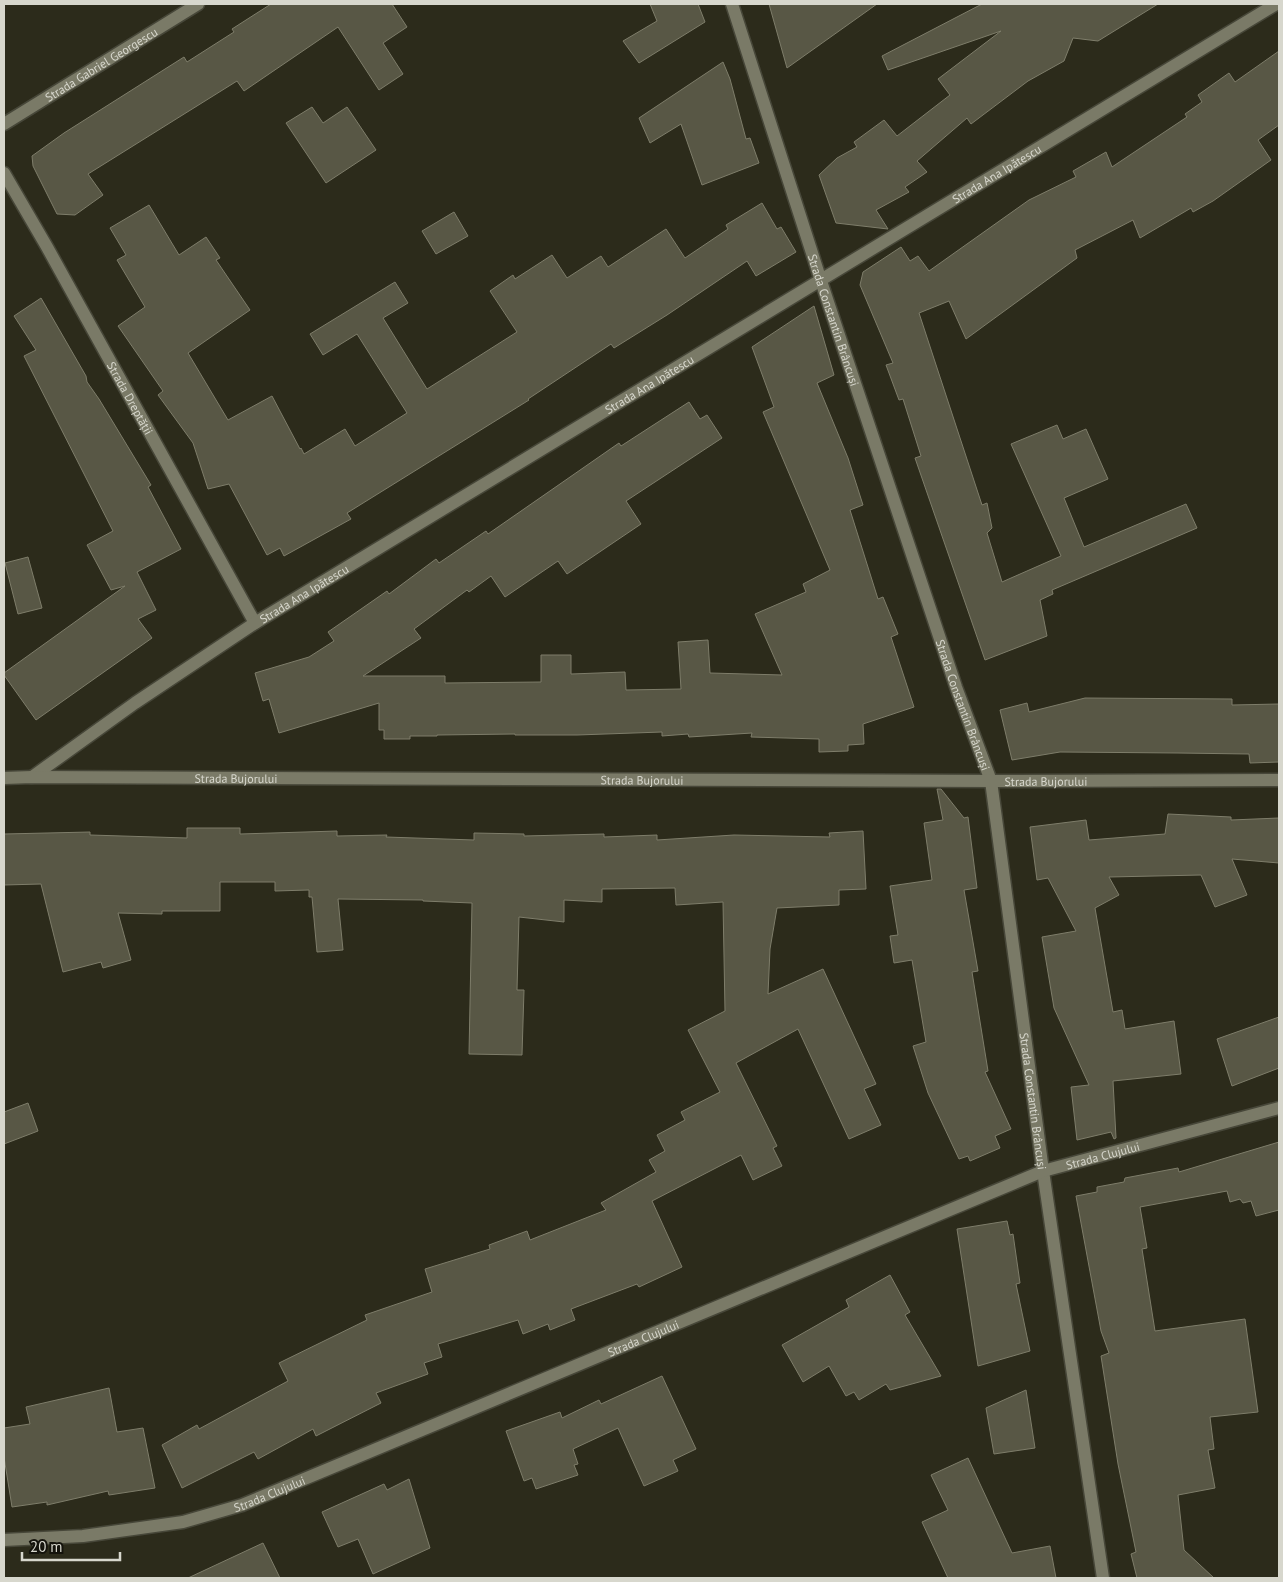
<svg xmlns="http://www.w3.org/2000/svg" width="1283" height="1582" font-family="'PT Sans',sans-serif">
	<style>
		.building { fill: #585745; stroke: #7e7d6a }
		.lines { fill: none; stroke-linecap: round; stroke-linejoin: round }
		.minor-casing { stroke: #474739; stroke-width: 15 }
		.minor { stroke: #7a7a67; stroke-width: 12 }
		.labels { text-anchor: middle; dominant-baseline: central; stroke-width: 5; stroke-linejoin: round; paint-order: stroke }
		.street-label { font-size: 12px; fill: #d7d7cd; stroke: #14130c }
	</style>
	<rect width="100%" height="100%" fill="#2c2b1b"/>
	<g class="building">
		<path d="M 271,4 L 392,4 L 407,27 L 383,43 L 403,74 L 379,90 L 338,27 L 244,91 L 237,81 L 88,174 L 103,195 L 75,215 L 57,214 L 33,166 L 32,156 L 64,133 L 184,57 L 187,62 L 234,32 L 232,29 Z"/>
		<path d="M 650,4 L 698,4 L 705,22 L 639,63 L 623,41 L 657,21 Z"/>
		<path d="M 769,4 L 877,4 L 787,68 Z"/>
		<path d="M 982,4 L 1158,4 L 1098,41 L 1073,38 L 1064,61 L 1028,81 L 971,124 L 967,118 L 917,161 L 927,172 L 905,187 L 909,192 L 876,210 L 888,229 L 836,223 L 819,175 L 837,158 L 857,147 L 854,142 L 884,120 L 897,136 L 950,95 L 938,79 L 1001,31 L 888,70 L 882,56 Z"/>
		<path d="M 1279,51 L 1279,125 L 1258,140 L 1271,160 L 1213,201 L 1193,212 L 1191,208 L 1140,238 L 1133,220 L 1075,250 L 1077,258 L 966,339 L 949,301 L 919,313 L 982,505 L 987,503 L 992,528 L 987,533 L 1002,582 L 1061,556 L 1011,444 L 1057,425 L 1063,439 L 1086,429 L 1108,479 L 1064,498 L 1084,547 L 1186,504 L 1197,528 L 1052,590 L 1053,594 L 1040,600 L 1047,636 L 985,660 L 915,458 L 921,456 L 903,399 L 899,400 L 886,365 L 893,363 L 860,285 L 863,272 L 901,247 L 910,261 L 918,256 L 929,271 L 1029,200 L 1076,177 L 1073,171 L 1106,152 L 1112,167 L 1187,117 L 1185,114 L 1202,102 L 1198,95 L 1229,73 L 1235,82 Z"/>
		<path d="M 723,62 L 730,79 L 746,139 L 750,138 L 759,163 L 702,185 L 681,124 L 650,143 L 639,118 Z"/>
		<path d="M 312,107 L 323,123 L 347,107 L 376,150 L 326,183 L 286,123 Z"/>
		<path d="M 762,203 L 777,229 L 781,227 L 796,252 L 756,276 L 747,261 L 667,315 L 614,348 L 611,344 L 528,399 L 529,400 L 347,513 L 351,519 L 284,556 L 280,548 L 267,555 L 229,484 L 208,489 L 193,443 L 158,395 L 163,391 L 118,326 L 145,307 L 117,260 L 126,255 L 110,228 L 149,205 L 179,255 L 206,237 L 220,258 L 216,260 L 250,310 L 188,353 L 228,420 L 272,396 L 300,449 L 301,448 L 304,454 L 345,429 L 355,446 L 407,413 L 357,334 L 323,355 L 310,334 L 395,282 L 408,303 L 383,318 L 427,389 L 517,332 L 490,291 L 513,275 L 515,279 L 552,255 L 567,278 L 601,256 L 608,267 L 666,229 L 685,258 L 728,229 L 726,225 Z"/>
		<path d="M 454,212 L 468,236 L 436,254 L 422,231 Z"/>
		<path d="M 41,298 L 86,376 L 87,382 L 99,399 L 151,485 L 148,487 L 181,549 L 137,572 L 156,610 L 138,619 L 152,638 L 36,720 L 4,675 L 4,673 L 125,586 L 111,590 L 87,545 L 113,531 L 24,356 L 36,350 L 14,316 Z"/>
		<path d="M 814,306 L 834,375 L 817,383 L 848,458 L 863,505 L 850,510 L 878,599 L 883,597 L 898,634 L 891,637 L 914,707 L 863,724 L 864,744 L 848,745 L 848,751 L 819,752 L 819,739 L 751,737 L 752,733 L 689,737 L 688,734 L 662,736 L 662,732 L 577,735 L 515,735 L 515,734 L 437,735 L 437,736 L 410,736 L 410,739 L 384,739 L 384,730 L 379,730 L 379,703 L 279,733 L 269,699 L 263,701 L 255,673 L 309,657 L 334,641 L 328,632 L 387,591 L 389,594 L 436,559 L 439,563 L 486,531 L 488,534 L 619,443 L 621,446 L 689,402 L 700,419 L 707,415 L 722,438 L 626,501 L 641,524 L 567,574 L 558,561 L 505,597 L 491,576 L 469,592 L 467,590 L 414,629 L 421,638 L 363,676 L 445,676 L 445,683 L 541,682 L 541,655 L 571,655 L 571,674 L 625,672 L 626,690 L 681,689 L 678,642 L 708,640 L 710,673 L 782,675 L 755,614 L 806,592 L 803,584 L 830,570 L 763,412 L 774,407 L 752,347 Z"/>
		<path d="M 28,557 L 42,608 L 18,614 L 5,563 Z"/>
		<path d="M 1085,698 L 1232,699 L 1232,705 L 1279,704 L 1279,762 L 1250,763 L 1249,754 L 1178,753 L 1060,752 L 1012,760 L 1000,710 L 1027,703 L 1029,712 Z"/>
		<path d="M 937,789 L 941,789 L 964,818 L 968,817 L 977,888 L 964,890 L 978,971 L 972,972 L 988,1071 L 985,1072 L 1011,1129 L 995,1136 L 1000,1148 L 970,1161 L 968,1156 L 959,1159 L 928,1093 L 913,1046 L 926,1042 L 912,960 L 894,963 L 890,936 L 898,935 L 890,886 L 932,880 L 924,823 L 943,820 Z"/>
		<path d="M 1168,814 L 1231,817 L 1231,820 L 1279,818 L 1279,863 L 1232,859 L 1247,895 L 1215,907 L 1201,875 L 1109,877 L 1119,895 L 1095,908 L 1113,1012 L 1122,1010 L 1125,1029 L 1174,1021 L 1181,1074 L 1113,1081 L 1116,1138 L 1114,1139 L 1111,1132 L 1077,1140 L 1071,1087 L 1089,1085 L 1054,1008 L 1042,937 L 1076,931 L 1048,878 L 1037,880 L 1030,827 L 1086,820 L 1089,840 L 1165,834 Z"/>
		<path d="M 187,828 L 240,828 L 240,834 L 337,831 L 337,836 L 387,835 L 386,837 L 474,840 L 474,833 L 524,834 L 524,836 L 604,834 L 604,837 L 657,835 L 657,840 L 734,835 L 830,837 L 829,833 L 863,831 L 866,889 L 839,890 L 839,905 L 777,908 L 770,949 L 768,994 L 823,969 L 876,1084 L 864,1089 L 881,1125 L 849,1139 L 798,1029 L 736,1063 L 777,1146 L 773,1148 L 782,1166 L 753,1180 L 741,1155 L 652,1201 L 682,1267 L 639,1287 L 637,1284 L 571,1309 L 575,1320 L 550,1330 L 548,1324 L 523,1334 L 518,1320 L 438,1344 L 442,1357 L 424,1363 L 428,1374 L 376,1393 L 381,1403 L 316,1436 L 313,1429 L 258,1459 L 254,1452 L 182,1488 L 162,1445 L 197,1425 L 199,1429 L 288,1381 L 279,1363 L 367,1320 L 365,1315 L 432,1292 L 425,1269 L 490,1249 L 489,1245 L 527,1231 L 530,1240 L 606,1210 L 601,1203 L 656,1172 L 649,1160 L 665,1151 L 657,1135 L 685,1120 L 681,1112 L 720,1092 L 688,1030 L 725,1011 L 723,902 L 676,905 L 675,888 L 602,889 L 602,902 L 564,900 L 564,922 L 519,917 L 517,990 L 524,990 L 522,1055 L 469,1054 L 472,903 L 423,901 L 423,900 L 338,899 L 343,950 L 317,952 L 312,897 L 309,897 L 309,890 L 275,891 L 275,882 L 220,882 L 220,911 L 162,911 L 162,914 L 118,913 L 131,960 L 103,968 L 101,962 L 63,972 L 41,884 L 4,885 L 4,834 L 90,832 L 90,835 L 187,838 Z"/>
		<path d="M 1279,1017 L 1279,1068 L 1232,1086 L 1217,1039 Z"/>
		<path d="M 28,1103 L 38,1131 L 4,1144 L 4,1112 Z"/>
		<path d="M 1279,1142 L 1279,1210 L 1256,1216 L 1251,1201 L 1243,1203 L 1240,1199 L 1230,1202 L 1227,1191 L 1140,1207 L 1147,1248 L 1142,1249 L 1155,1331 L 1245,1319 L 1258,1412 L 1210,1417 L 1214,1449 L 1208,1450 L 1215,1488 L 1178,1495 L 1184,1550 L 1214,1578 L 1137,1578 L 1131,1554 L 1136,1552 L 1118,1464 L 1101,1356 L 1109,1353 L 1101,1331 L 1076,1196 L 1097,1192 L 1097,1187 L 1124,1182 L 1125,1178 L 1178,1168 L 1179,1172 Z"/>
		<path d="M 1007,1221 L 1010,1235 L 1013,1234 L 1020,1283 L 1016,1284 L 1030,1351 L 978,1366 L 957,1229 Z"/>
		<path d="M 890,1275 L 910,1312 L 905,1315 L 941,1376 L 890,1390 L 886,1384 L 859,1400 L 854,1392 L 846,1396 L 829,1366 L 803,1382 L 782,1345 L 849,1307 L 846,1300 Z"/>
		<path d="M 662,1376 L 696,1449 L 673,1460 L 678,1471 L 644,1486 L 618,1428 L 573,1449 L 578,1464 L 574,1465 L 578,1475 L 536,1489 L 532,1478 L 524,1481 L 506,1431 L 560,1412 L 562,1418 L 599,1400 L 601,1404 Z"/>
		<path d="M 109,1388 L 117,1432 L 143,1428 L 155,1488 L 109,1495 L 108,1491 L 47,1505 L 47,1502 L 12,1507 L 4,1457 L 4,1428 L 30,1424 L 26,1407 Z"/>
		<path d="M 1026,1390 L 1035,1448 L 994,1454 L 986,1408 Z"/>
		<path d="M 968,1458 L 1012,1553 L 1050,1546 L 1056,1578 L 948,1578 L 922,1522 L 948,1510 L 931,1475 Z"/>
		<path d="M 409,1479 L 430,1548 L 373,1574 L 358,1539 L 338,1547 L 322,1512 L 384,1484 L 387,1490 Z"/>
		<path d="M 263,1543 L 280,1578 L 188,1578 Z"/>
	</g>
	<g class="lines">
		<g class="minor-casing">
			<g id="minor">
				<path id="s1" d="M 732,4 L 821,281 L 956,687 L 991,781 L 1043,1171 L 1103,1578"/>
				<path id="s2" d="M 4,124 L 198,4"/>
				<path id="s3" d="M 4,173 L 47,247 L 255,623"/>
				<path id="s4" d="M 32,777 L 135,703 L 255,623 L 1276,4"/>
				<path id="s5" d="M 4,778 L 32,777 L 991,781 L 1279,780"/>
				<path id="s6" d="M 4,1540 L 83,1536 L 183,1522 L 242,1505 L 1043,1171 L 1279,1108"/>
			</g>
		</g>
		<use href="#minor" class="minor"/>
	</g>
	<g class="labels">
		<g class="street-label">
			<text stroke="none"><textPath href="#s2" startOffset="114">Strada Gabriel Georgescu</textPath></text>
			<text stroke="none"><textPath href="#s4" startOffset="1138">Strada Ana Ipătescu</textPath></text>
			<text stroke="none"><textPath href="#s1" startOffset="332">Strada Constantin Brâncuși</textPath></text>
			<text stroke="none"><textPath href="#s4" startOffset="732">Strada Ana Ipătescu</textPath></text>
			<text stroke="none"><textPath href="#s3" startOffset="258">Strada Dreptății</textPath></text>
			<text stroke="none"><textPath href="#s4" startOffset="328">Strada Ana Ipătescu</textPath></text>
			<text stroke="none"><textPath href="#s1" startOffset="738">Strada Constantin Brâncuși</textPath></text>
			<text stroke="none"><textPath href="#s5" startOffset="232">Strada Bujorului</textPath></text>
			<text stroke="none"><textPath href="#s5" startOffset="638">Strada Bujorului</textPath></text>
			<text stroke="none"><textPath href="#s5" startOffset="1042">Strada Bujorului</textPath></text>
			<text stroke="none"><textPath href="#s1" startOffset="1142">Strada Constantin Brâncuși</textPath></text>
			<text stroke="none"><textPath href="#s6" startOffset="1171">Strada Clujului</textPath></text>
			<text stroke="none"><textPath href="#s6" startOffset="676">Strada Clujului</textPath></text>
			<text stroke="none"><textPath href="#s6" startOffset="271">Strada Clujului</textPath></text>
		</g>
	</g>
	<rect width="1283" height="1582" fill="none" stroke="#d7d7cd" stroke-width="10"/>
	<path d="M22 1552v8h98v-8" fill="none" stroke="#d7d7cd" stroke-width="2.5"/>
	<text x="30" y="1552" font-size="15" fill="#d7d7cd" stroke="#14130c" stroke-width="4" paint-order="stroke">20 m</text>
</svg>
